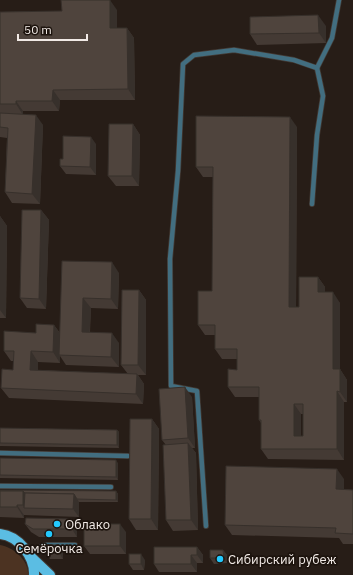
<svg xmlns="http://www.w3.org/2000/svg" width="353" height="575" font-family="'IBM Plex Sans',sans-serif">
	<style>
		.green { fill: #4c3322 }
		.lines { fill: none; stroke-linecap: round; stroke-linejoin: round }
		.lane-casing { stroke: #433a34; stroke-width: 6 }
		.primary-casing { stroke: #433a34; stroke-width: 12 }
		.lane { stroke: #426e80; stroke-width: 4.5 }
		.primary { stroke: #5bbde3; stroke-width: 10 }
		.wall { fill: #443a34; fill-rule: evenodd }
		.shaded-wall { fill: #37302b }
		.building { fill: #4f443d; stroke: #37302b; fill-rule: evenodd }
		.poi-dot { fill: #23c9fe; stroke: #1d140e; stroke-width: 1.5 }
		.labels { text-anchor: middle; dominant-baseline: central; stroke-width: 3.5; stroke-linejoin: round; paint-order: stroke }
		.poi-label { font-size: 13px; fill: #f1eae6; stroke: #1d140e; text-anchor: start }
	</style>
	<rect width="100%" height="100%" fill="#271d17"/>
	<path class="green" d="M 0,545 C 13,547 29,560 28,575 L 0,575 Z"/>
	<g class="lines">
		<g class="lane-casing">
			<g id="lane">
				<path d="M 317,68 L 332,38 L 339,0"/>
				<path d="M 0,453 L 128,456"/>
				<path d="M 0,486 L 111,487"/>
				<path d="M 206,526 L 197,391 L 171,386 L 170,259 L 178,171 L 183,64 L 194,55 L 234,50 L 294,60 L 317,68 L 323,96 L 317,135 L 312,204"/>
				<path d="M 28,554 L 44,545 L 75,545"/>
			</g>
		</g>
		<g class="primary-casing">
			<g id="primary">
				<path d="M 0,534 C 19,536 35,557 34,575"/>
				<path d="M 30,556 L 50,575"/>
			</g>
		</g>
		<use href="#lane" class="lane"/>
		<use href="#primary" class="primary"/>
	</g>
	<g class="wall">
		<path d="M 117,10 L 117,28 L 127,28 L 134,38 L 135,100 L 60,100 L 59,111 L 23,111 L 23,114 L 43,125 L 40,204 L 12,203 L 5,192 L 7,138 L 0,137 L 0,12 Z"/>
		<path d="M 326,26 L 326,43 L 257,45 L 250,34 Z"/>
		<path d="M 133,124 L 140,135 L 139,186 L 116,186 L 108,176 Z"/>
		<path d="M 297,127 L 296,307 L 299,307 L 318,277 L 325,287 L 325,292 L 340,303 L 340,369 L 347,380 L 347,402 L 344,402 L 344,460 L 268,459 L 261,449 L 261,423 L 259,420 L 259,397 L 235,397 L 228,387 L 237,370 L 237,359 L 222,359 L 215,349 L 215,335 L 205,335 L 198,325 L 212,291 L 213,177 L 203,177 L 196,167 ZM 301,414 L 303,414 L 303,436 L 301,436 Z"/>
		<path d="M 96,144 L 96,175 L 66,174 L 60,166 L 63,159 Z"/>
		<path d="M 41,210 L 49,220 L 46,309 L 27,308 L 20,298 Z"/>
		<path d="M 0,216 L 7,226 L 6,318 L 0,318 Z"/>
		<path d="M 62,261 L 119,273 L 118,309 L 91,308 L 90,332 L 119,343 L 119,367 L 66,365 L 60,356 L 60,363 L 38,362 L 38,370 L 128,374 L 121,365 L 139,290 L 146,300 L 146,375 L 138,375 L 144,384 L 143,404 L 9,398 L 1,388 L 13,370 L 13,361 L 11,361 L 4,351 L 36,333 L 54,325 L 60,333 Z"/>
		<path d="M 192,397 L 195,448 L 192,448 L 196,453 L 198,530 L 173,531 L 166,520 L 166,445 L 162,440 Z"/>
		<path d="M 152,419 L 159,429 L 158,530 L 136,530 L 129,519 Z"/>
		<path d="M 0,428 L 117,430 L 119,432 L 119,448 L 0,446 Z"/>
		<path d="M 0,458 L 118,463 L 118,480 L 0,478 Z"/>
		<path d="M 344,479 L 344,489 L 353,490 L 353,544 L 343,544 L 339,538 L 232,535 L 225,525 Z"/>
		<path d="M 0,490 L 116,491 L 118,494 L 118,502 L 79,502 L 79,517 L 24,515 L 24,518 L 0,517 Z"/>
		<path d="M 25,524 L 77,527 L 77,537 L 39,537 L 31,532 Z"/>
		<path d="M 126,532 L 126,554 L 90,554 L 84,546 Z"/>
		<path d="M 59,545 L 63,550 L 63,559 L 50,559 L 46,554 Z"/>
		<path d="M 197,547 L 203,555 L 203,563 L 197,563 L 197,572 L 159,572 L 154,564 Z"/>
		<path d="M 223,550 L 227,555 L 227,563 L 214,564 L 210,558 Z"/>
		<path d="M 145,560 L 144,570 L 133,570 L 129,564 Z"/>
	</g>
	<g class="shaded-wall">
		<path d="M 110,0 L 117,10 L 117,38 L 110,28 Z"/>
		<path d="M 318,15 L 326,26 L 326,43 L 319,33 Z"/>
		<path d="M 127,28 L 134,38 L 135,100 L 128,89 Z"/>
		<path d="M 53,90 L 60,100 L 59,111 L 52,101 Z"/>
		<path d="M 16,101 L 23,111 L 23,115 L 16,104 Z"/>
		<path d="M 36,115 L 43,125 L 40,204 L 32,194 Z"/>
		<path d="M 290,117 L 297,127 L 296,317 L 289,307 Z"/>
		<path d="M 133,124 L 140,135 L 139,186 L 132,176 Z"/>
		<path d="M 91,137 L 96,144 L 96,175 L 90,167 Z"/>
		<path d="M 41,210 L 49,220 L 46,309 L 39,299 Z"/>
		<path d="M 0,216 L 7,226 L 6,318 L 0,310 Z"/>
		<path d="M 112,262 L 119,273 L 118,309 L 111,299 Z"/>
		<path d="M 318,277 L 325,287 L 325,303 L 318,292 Z"/>
		<path d="M 139,290 L 146,300 L 146,375 L 138,365 Z"/>
		<path d="M 333,292 L 340,303 L 340,380 L 333,369 Z"/>
		<path d="M 83,298 L 91,308 L 89,342 L 82,332 Z"/>
		<path d="M 54,325 L 61,335 L 59,355 L 60,356 L 60,363 L 53,352 Z"/>
		<path d="M 112,333 L 119,343 L 119,367 L 111,357 Z"/>
		<path d="M 31,351 L 38,362 L 38,380 L 30,370 Z"/>
		<path d="M 340,369 L 347,380 L 347,402 L 340,392 Z"/>
		<path d="M 137,374 L 144,384 L 143,404 L 136,394 Z"/>
		<path d="M 185,387 L 192,397 L 195,448 L 188,438 Z"/>
		<path d="M 337,391 L 344,402 L 344,460 L 337,449 Z"/>
		<path d="M 294,404 L 301,414 L 301,446 L 294,436 Z"/>
		<path d="M 152,419 L 159,429 L 158,530 L 151,519 Z"/>
		<path d="M 117,430 L 119,432 L 119,448 L 117,445 Z"/>
		<path d="M 188,443 L 196,453 L 198,530 L 191,520 Z"/>
		<path d="M 116,460 L 118,463 L 118,480 L 116,477 Z"/>
		<path d="M 337,469 L 344,479 L 344,499 L 336,489 Z"/>
		<path d="M 23,491 L 30,501 L 24,508 L 23,505 Z"/>
		<path d="M 116,491 L 118,494 L 118,502 L 116,500 Z"/>
		<path d="M 74,494 L 79,502 L 79,517 L 73,509 Z"/>
		<path d="M 17,505 L 24,515 L 24,518 L 17,507 Z"/>
		<path d="M 72,519 L 77,527 L 77,537 L 72,529 Z"/>
		<path d="M 120,524 L 126,532 L 126,554 L 120,546 Z"/>
		<path d="M 59,545 L 63,550 L 63,559 L 59,553 Z"/>
		<path d="M 197,547 L 203,555 L 203,563 L 197,555 Z"/>
		<path d="M 223,550 L 227,555 L 227,563 L 224,558 Z"/>
		<path d="M 141,554 L 145,560 L 144,570 L 141,564 Z"/>
		<path d="M 191,555 L 197,563 L 197,572 L 191,564 Z"/>
	</g>
	<g class="building">
		<path d="M 61,0 L 110,0 L 110,28 L 127,28 L 128,89 L 53,90 L 52,101 L 16,101 L 16,104 L 0,104 L 0,12 L 62,11 Z"/>
		<path d="M 318,15 L 319,33 L 250,34 L 250,17 Z"/>
		<path d="M 0,113 L 36,115 L 32,194 L 5,192 L 8,128 L 0,127 Z"/>
		<path d="M 196,116 L 290,117 L 289,307 L 299,307 L 299,277 L 318,277 L 318,292 L 333,292 L 333,369 L 340,369 L 340,392 L 337,391 L 337,449 L 261,449 L 261,420 L 259,420 L 259,387 L 228,387 L 228,369 L 237,370 L 237,349 L 215,349 L 215,325 L 198,325 L 198,291 L 212,291 L 213,167 L 196,167 ZM 294,404 L 303,404 L 303,436 L 294,436 Z"/>
		<path d="M 109,124 L 133,124 L 132,176 L 108,176 Z"/>
		<path d="M 63,136 L 91,137 L 90,167 L 60,166 L 60,159 L 63,159 Z"/>
		<path d="M 22,210 L 41,210 L 39,299 L 20,298 Z"/>
		<path d="M 62,261 L 112,262 L 111,299 L 83,298 L 82,332 L 112,333 L 111,357 L 59,355 Z"/>
		<path d="M 122,290 L 139,290 L 138,365 L 121,365 Z"/>
		<path d="M 36,324 L 54,325 L 53,352 L 31,351 L 30,370 L 137,374 L 136,394 L 1,388 L 2,369 L 13,370 L 14,351 L 4,351 L 4,331 L 36,333 Z"/>
		<path d="M 185,387 L 188,438 L 162,440 L 159,389 Z"/>
		<path d="M 130,419 L 152,419 L 151,519 L 129,519 Z"/>
		<path d="M 0,428 L 117,430 L 117,445 L 0,443 Z"/>
		<path d="M 188,443 L 191,520 L 166,520 L 163,445 Z"/>
		<path d="M 0,458 L 116,460 L 116,477 L 0,475 Z"/>
		<path d="M 226,466 L 337,469 L 336,489 L 353,490 L 353,534 L 335,533 L 336,528 L 225,525 Z"/>
		<path d="M 0,490 L 116,491 L 116,500 L 77,499 L 74,494 L 25,493 L 23,491 L 0,491 Z"/>
		<path d="M 0,491 L 23,491 L 23,505 L 17,505 L 17,507 L 0,507 Z"/>
		<path d="M 25,493 L 74,494 L 73,509 L 24,508 Z"/>
		<path d="M 26,518 L 72,519 L 72,529 L 33,529 L 25,524 Z"/>
		<rect x="84" y="524" width="36" height="22"/>
		<path d="M 46,545 L 59,545 L 59,553 L 46,554 Z"/>
		<path d="M 154,547 L 197,547 L 197,555 L 191,555 L 191,564 L 154,564 Z"/>
		<path d="M 210,550 L 223,550 L 224,558 L 210,558 Z"/>
		<rect x="129" y="554" width="12" height="10"/>
	</g>
	<g class="poi-dot">
		<circle cx="57" cy="524" r="4"/>
		<circle cx="49" cy="534" r="4"/>
		<circle cx="220" cy="559" r="4"/>
	</g>
	<g class="labels">
		<g class="poi-label">
			<text x="65" y="524">Облако</text>
			<text x="49" y="548" text-anchor="middle">Cемёрочка</text>
			<text x="228" y="559">Сибирский рубеж</text>
		</g>
	</g>
	<path d="M18 34v6h69v-6" fill="none" stroke="#f1eae6" stroke-width="2"/>
	<text x="24" y="34" font-size="12" fill="#f1eae6" stroke="#1d140e" stroke-width="3" paint-order="stroke">50 m</text>
</svg>
